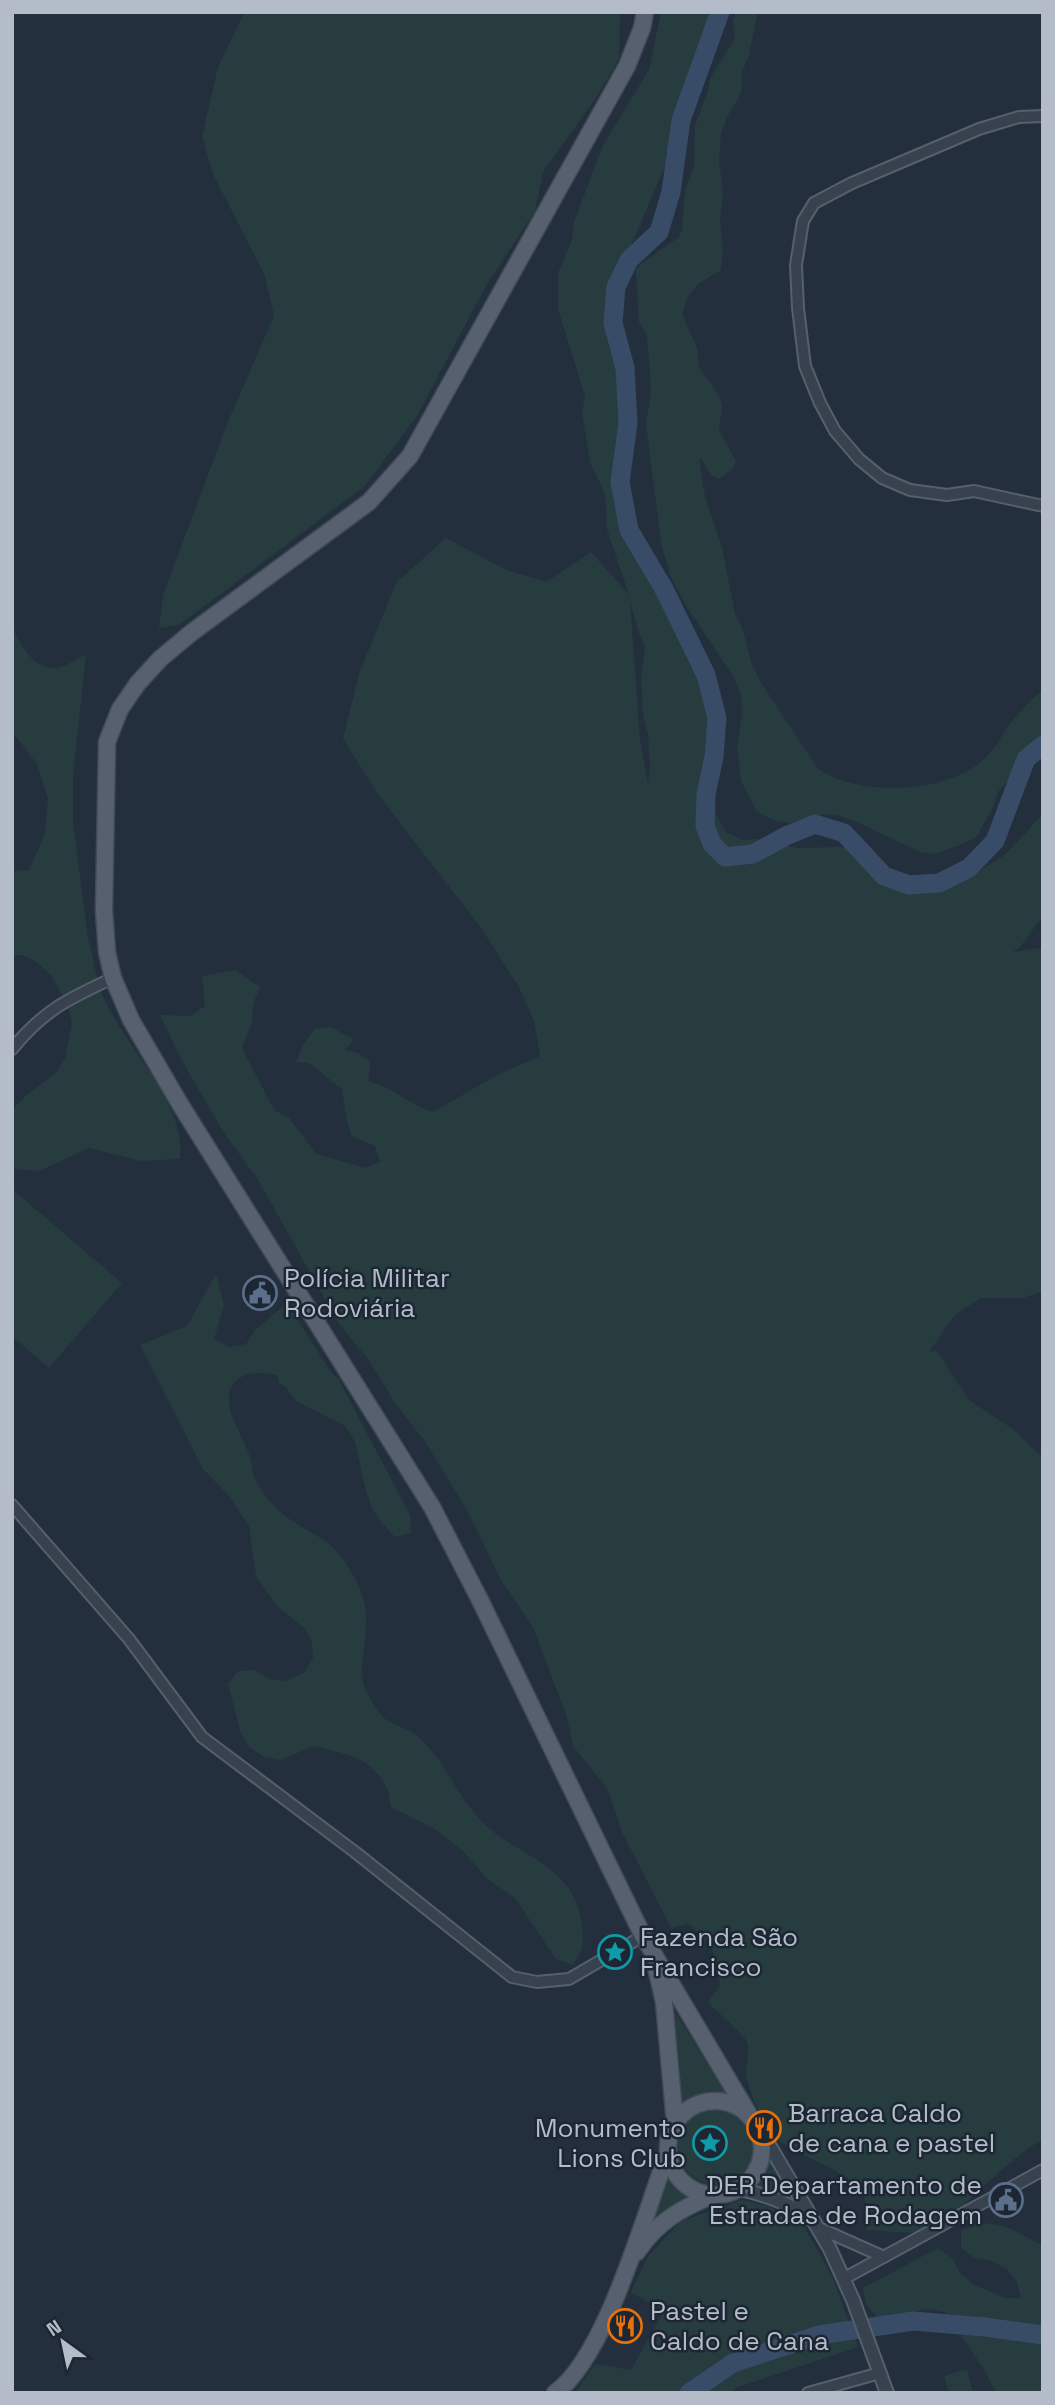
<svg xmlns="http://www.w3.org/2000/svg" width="1055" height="2405" font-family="'Space Grotesk',sans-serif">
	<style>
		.green { fill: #263c3f; fill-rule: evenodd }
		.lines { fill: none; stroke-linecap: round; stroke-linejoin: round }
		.river { stroke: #394c67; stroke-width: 19 }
		.minor-casing { stroke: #565f6c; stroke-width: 14 }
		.tertiary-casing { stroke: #565f6c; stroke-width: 16 }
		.primary-casing { stroke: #414a57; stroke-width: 19 }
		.minor { stroke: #38414e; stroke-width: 10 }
		.tertiary { stroke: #38414e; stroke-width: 12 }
		.primary { stroke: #56606e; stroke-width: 16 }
		.labels { text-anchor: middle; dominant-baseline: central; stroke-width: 5; stroke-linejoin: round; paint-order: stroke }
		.poi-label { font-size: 26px; fill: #b4bcc9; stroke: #1d2633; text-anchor: start }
	</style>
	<rect width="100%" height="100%" fill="#242f3e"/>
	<g class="green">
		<path d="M 618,12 L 620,17 L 619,59 L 596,98 L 543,172 L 535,211 L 487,284 L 417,416 L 365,486 L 179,625 L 159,628 L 163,595 L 229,419 L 274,316 L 265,276 L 213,174 L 202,137 L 218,67 L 244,13 Z"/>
		<path d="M 661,12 L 720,12 L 717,31 L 692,79 L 693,100 L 611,293 L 607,314 L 628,355 L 632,384 L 629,401 L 632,418 L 631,452 L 623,485 L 652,571 L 695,647 L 712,699 L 717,732 L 714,801 L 717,817 L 726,832 L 742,840 L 759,839 L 798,848 L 845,847 L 873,860 L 915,885 L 946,884 L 965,880 L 1006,854 L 1043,814 L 1043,916 L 1020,947 L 1013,952 L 1039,948 L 1043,950 L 1043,1250 L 1041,1253 L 1043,1291 L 1023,1298 L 980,1298 L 954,1316 L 928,1353 L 936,1350 L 969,1400 L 1013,1429 L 1043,1458 L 1043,2139 C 1015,2156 996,2175 972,2197 C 961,2208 955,2220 941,2226 C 917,2237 890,2231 866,2230 C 882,2174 810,2166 778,2139 C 765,2128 747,2089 746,2072 C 746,2062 751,2050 746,2040 C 742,2033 716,2011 708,2002 L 720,1986 C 715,1953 715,1945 688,1924 L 671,1928 L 621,1830 L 608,1789 L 573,1746 L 567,1717 L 533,1627 L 501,1580 L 467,1510 L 424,1440 L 396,1404 L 368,1359 L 339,1324 L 257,1178 L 222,1130 L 179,1055 L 160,1015 L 191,1016 L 205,1006 L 202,976 L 235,970 L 260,987 L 253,1004 L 252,1022 L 242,1048 L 274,1110 L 289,1118 L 316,1154 L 365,1168 L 380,1162 L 375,1146 L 352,1136 L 347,1122 L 342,1089 L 309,1063 L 296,1062 L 304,1043 L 315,1029 L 331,1027 L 354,1040 L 345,1050 L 358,1053 L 371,1062 L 368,1081 C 392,1087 410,1105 433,1112 L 499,1074 L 540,1056 L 534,1021 L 519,987 L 481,928 L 380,797 L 343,739 L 360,671 L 396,583 L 446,538 L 506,570 L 546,582 L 591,552 L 629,595 L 607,529 L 605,494 L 590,462 L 582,413 L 585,396 L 558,309 L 558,273 L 572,240 L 574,222 L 603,145 L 649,70 ZM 630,601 L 638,631 L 645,647 L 641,681 L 643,716 L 648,734 L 650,769 L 648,783 L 640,739 Z"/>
		<path d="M 736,12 L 758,12 L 749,55 L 742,73 L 741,93 L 727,117 L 721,134 L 719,160 L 723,193 L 720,221 L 723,249 L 721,270 L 698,284 L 693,290 L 687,298 L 682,314 L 697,348 L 699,367 L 719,396 L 722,405 L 719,430 L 736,461 L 733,469 L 719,479 L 711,475 L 702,460 L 699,459 L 705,496 L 722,547 L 735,614 L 743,630 L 752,665 L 760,681 L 818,769 C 859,797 947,794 984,759 C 995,749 1001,736 1010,724 C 1019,712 1031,700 1043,689 L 1043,739 L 998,792 L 992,810 L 976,837 L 960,845 L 934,854 L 920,852 L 857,822 L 840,816 L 823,814 L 790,823 L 773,820 L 757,812 L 741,781 L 737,747 L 742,713 L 741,696 L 735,679 L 686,606 L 670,575 L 661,542 L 646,424 L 651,390 L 647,336 L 639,322 L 636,270 L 642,263 L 679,237 L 682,230 L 685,191 L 694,167 L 695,126 L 708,91 L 710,78 L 735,39 L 733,21 Z"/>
		<path d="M 12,627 C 21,646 35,673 61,667 C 69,665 78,658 86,654 L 73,776 L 73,822 L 88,939 C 95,960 95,982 105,1001 C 127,1048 187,1105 180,1159 L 141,1161 L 89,1148 L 39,1171 L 12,1169 L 12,1110 L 28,1094 L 56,1073 L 65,1058 L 72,1024 L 69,1008 L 51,975 L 38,963 L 23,955 L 12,956 L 12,871 L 29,870 L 45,834 L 48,799 L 37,764 L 12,731 Z"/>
		<path d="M 12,1189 L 122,1283 L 49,1368 L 12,1336 Z"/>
		<path d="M 217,1276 L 224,1306 L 214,1339 L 229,1347 L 246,1344 L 255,1330 L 287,1303 L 331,1372 L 338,1378 L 410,1515 L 411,1533 L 395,1537 L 382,1523 L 372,1508 L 366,1491 L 355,1442 L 345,1426 L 296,1401 L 286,1387 L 279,1383 L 278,1376 C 249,1367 221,1378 231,1413 C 236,1428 245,1442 250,1457 C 252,1462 251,1468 253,1473 C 257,1487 272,1506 284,1515 C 303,1530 329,1538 343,1559 C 366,1593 369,1608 364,1648 C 363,1661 360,1673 364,1685 C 367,1695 379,1715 387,1720 C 396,1726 407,1728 416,1735 C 442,1756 454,1790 476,1815 C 508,1855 572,1860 581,1920 C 584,1940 584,1949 573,1965 L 556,1959 L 515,1898 L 487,1879 L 464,1852 L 435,1829 L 391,1807 L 388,1790 L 379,1775 L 366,1763 L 350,1755 L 314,1746 L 281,1760 L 264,1757 L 250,1748 L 241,1733 L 228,1684 L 238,1671 L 255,1670 L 269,1679 L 286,1681 L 304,1673 L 313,1659 L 312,1641 L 303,1627 L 276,1605 L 256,1576 L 249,1526 L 228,1495 L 203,1469 L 140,1345 L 187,1326 L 214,1277 Z"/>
		<path d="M 675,2012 L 727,2094 C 708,2090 697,2092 682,2104 Z"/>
		<circle cx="716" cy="2147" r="38"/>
		<path d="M 770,2158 L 797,2199 L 757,2184 Z"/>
		<path d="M 664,2172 L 676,2187 L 690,2195 L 648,2225 Z"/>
		<path d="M 742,2200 L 768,2206 L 801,2221 L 832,2276 L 858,2347 L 738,2387 L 731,2393 L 575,2393 L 595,2364 L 631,2370 L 664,2311 L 631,2292 L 648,2256 L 681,2221 Z"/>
		<path d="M 976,2223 C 1007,2223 1017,2232 1043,2246 L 1043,2393 L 996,2393 L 984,2369 L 945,2312 L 928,2309 L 878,2318 L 866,2305 L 863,2288 L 938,2248 L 952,2258 L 960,2273 L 973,2284 L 1004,2298 L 1021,2298 L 1017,2282 L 1007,2269 L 992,2261 L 975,2258 L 961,2248 L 961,2231 Z"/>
		<path d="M 967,2369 L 973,2393 L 949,2393 L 944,2376 Z"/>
	</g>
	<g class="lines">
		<g class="river">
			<path d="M 720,12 L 681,120 L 671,192 L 659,232 L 629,260 L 616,287 L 613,323 L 625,368 L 628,423 L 620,482 L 629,530 L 664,589 L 706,675 L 717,718 L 714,757 L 706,794 L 705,826 L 712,844 L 725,857 L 753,854 L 788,835 L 815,824 L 844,833 L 884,876 L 909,885 L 939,883 L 969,868 L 995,841 L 1026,759 L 1043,745"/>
			<path d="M 689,2393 L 733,2363 L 819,2335 L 913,2321 L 985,2327 L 1043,2335"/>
		</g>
		<g class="minor-casing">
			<g id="minor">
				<path d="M 1043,116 L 1019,117 L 979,129 L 852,183 L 814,203 L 803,221 L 796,265 L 798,308 L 805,366 L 820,403 L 835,431 L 859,459 L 882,478 L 910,490 L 947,495 L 974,491 L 1043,506"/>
				<path d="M 12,1049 C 44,1010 68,999 113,978"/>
				<path d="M 12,1505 L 129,1639 L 202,1737 L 355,1852 L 512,1977 L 537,1982 L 569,1979 L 643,1936"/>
				<path d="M 819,2228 L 884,2257"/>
				<path d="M 843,2279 L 1043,2170"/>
				<path d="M 808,2393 L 880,2373"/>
			</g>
		</g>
		<g class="tertiary-casing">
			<g id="tertiary">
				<path d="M 758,2126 L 830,2249 L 853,2300 L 887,2393"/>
				<path d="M 740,2189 C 769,2196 787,2202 812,2220"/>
			</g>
		</g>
		<g class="primary-casing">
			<g id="primary">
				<path d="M 645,12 L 642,28 L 627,66 L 410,456 L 369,502 L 191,633 L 160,659 L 138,683 L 120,709 L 107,742 L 104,911 L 107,952 L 113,978 L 131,1020 L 180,1104 L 432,1507 L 480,1600 L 643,1936 L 748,2113"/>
				<path d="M 656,1967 L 664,2002 L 675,2123"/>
				<circle cx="715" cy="2148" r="47"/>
				<path d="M 637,2252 C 656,2223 681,2208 712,2196"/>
				<path d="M 555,2393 C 606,2357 645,2213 668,2152"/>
			</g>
		</g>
		<use href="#minor" class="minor"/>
		<use href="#tertiary" class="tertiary"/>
		<use href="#primary" class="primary"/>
	</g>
	<defs>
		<g id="civic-ring" transform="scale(1.75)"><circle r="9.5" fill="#1d2633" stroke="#5c6f8a" stroke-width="1.5"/><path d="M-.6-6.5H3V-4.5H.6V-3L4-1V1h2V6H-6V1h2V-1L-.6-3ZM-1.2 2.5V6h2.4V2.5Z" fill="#5c6f8a"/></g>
		<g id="sight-ring" transform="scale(1.75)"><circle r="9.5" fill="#1d2633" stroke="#0f9aa8" stroke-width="1.5"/><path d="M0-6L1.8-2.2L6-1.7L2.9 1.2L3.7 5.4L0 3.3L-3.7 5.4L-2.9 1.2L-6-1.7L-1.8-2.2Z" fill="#0f9aa8"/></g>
		<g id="restaurant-ring" transform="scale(1.75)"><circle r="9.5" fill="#1d2633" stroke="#e8710a" stroke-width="1.5"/><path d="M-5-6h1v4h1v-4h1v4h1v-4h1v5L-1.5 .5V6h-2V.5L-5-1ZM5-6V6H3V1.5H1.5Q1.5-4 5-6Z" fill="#e8710a"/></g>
	</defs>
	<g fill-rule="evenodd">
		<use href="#civic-ring" x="260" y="1293"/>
		<use href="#sight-ring" x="615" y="1952"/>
		<use href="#restaurant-ring" x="764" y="2128"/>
		<use href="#sight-ring" x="710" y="2143"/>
		<use href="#civic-ring" x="1006" y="2200"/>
		<use href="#restaurant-ring" x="625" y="2326"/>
	</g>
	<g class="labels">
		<g class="poi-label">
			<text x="284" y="1278">Polícia Militar<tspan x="284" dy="30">Rodoviária</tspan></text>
			<text x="640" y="1937">Fazenda São<tspan x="640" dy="30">Francisco</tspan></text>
			<text x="788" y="2113">Barraca Caldo<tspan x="788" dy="30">de cana e pastel</tspan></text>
			<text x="686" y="2128" text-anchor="end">Monumento<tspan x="686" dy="30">Lions Club</tspan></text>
			<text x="982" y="2185" text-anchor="end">DER Departamento de<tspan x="982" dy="30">Estradas de Rodagem</tspan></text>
			<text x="650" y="2311">Pastel e<tspan x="650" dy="30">Caldo de Cana</tspan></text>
		</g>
	</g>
	<rect width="1055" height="2405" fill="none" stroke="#b4bcc9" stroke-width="28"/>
	<g transform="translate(63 2342) rotate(327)" stroke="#1d2633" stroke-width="5" paint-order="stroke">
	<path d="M0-5L12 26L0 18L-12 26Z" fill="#b4bcc9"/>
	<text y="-10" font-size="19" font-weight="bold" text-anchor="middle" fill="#b4bcc9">N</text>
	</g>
</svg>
